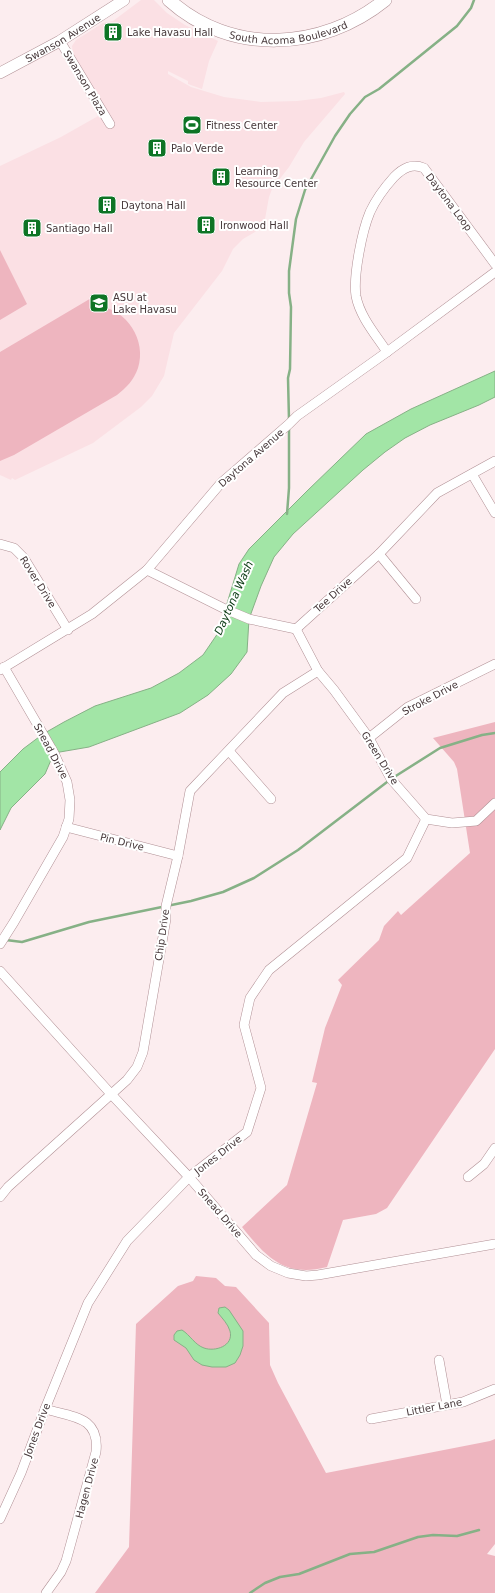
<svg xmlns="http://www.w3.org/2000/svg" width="495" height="1593" font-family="'DejaVu Sans',sans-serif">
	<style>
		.built { fill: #fbe0e4 }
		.green { fill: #eeb5bf }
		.water { fill: #a2e5a6; stroke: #86b186 }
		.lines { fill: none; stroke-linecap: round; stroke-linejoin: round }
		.stream { stroke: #86b186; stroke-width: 2.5 }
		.minor-casing { stroke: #b19095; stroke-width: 10 }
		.tertiary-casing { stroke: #b19095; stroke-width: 12 }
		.secondary-casing { stroke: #b19095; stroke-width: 14 }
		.minor { stroke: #fff; stroke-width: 9 }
		.tertiary { stroke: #fff; stroke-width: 11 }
		.secondary { stroke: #fff; stroke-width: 13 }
		.labels { text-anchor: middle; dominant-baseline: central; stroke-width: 4; stroke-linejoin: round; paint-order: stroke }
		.street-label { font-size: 10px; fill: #46383a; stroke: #fff }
		.poi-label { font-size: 10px; fill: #46383a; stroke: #fff; text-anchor: start }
		.water-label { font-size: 11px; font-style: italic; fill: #073810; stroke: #fff }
	</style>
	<rect width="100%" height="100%" fill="#fcedef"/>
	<path class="built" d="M 141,0 L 154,0 L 167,13 L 185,25 L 218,41 L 209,61 L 202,89 L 188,84 L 188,81 L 168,71 L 168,74 L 191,87 L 224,97 L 261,102 L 297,101 L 321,98 L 344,92 L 345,94 L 304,142 L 289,167 L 272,189 L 269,197 L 265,219 L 262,225 L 255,232 L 243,239 L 233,249 L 222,271 L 174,333 L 164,376 L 152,396 L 141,407 L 93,443 L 15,480 L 12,478 L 11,480 L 0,475 L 0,166 L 61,137 L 107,111 L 73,53 L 72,46 L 76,40 L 103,23 L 113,21 Z"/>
	<g class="green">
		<path d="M 0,250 L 27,304 L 0,320 Z"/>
		<path d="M 93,297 L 98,306 C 127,309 147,341 138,368 C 134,380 126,388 117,395 L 14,455 L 0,461 L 0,352 Z"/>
		<path d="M 495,722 L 495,1049 L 387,1208 L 376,1214 L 343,1220 L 327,1267 C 285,1278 266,1257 242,1227 L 287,1185 L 317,1083 L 312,1082 L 325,1028 L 342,985 L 338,980 L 379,940 L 384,926 L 398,911 L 401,915 L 470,853 L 457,769 L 454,762 L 433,738 Z"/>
		<path d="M 196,1276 L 216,1278 L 225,1286 L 236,1287 L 269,1323 L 270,1365 L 278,1383 L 326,1473 L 490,1441 L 495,1439 L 495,1544 L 487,1554 L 495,1556 L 495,1593 L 95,1593 L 129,1547 L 136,1324 L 178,1286 L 193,1281 Z"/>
	</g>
	<g class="water">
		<path d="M 495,371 L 495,397 L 479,405 L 430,425 L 405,438 L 385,452 L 363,470 L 293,534 L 274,557 L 261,586 L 249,619 L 247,652 L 231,674 L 208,695 L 180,713 L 89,747 L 54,753 L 45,774 L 11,808 L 0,830 L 0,772 L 23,749 L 43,734 L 64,722 L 95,706 L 151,688 L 179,673 L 203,655 L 218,633 L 239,564 L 249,549 L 307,491 L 366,434 L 411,409 Z"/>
		<path d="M 225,1307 L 229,1310 L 243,1331 L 243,1346 L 240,1355 L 235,1363 L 226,1367 L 212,1367 L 202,1365 L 194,1360 L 186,1348 L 174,1340 L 174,1335 L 177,1331 L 182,1330 C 190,1335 195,1345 204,1348 C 215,1352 234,1346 230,1331 C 228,1324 222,1318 218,1313 L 219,1308 Z"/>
	</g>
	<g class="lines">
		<g class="stream">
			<path d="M 289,420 L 288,378 L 290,369 L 291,307 L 289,293 L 289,271 L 296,219 L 305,190 L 335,136 L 350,114 L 365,97 L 379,89 L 457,26 L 471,8 L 474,0"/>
			<path d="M 287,514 L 289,488 L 289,427"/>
			<path d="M 6,940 L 22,942 L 89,922 L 191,901 L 223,892 L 254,878 L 298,850 L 391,779 L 440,748 L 482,735 L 495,733"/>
			<path d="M 250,1593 L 265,1583 L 280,1577 L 299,1574 L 350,1554 L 374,1552 L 418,1537 L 433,1535 L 457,1536 L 479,1530"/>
		</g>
		<g class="minor-casing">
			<g id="minor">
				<path d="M 60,41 L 110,124"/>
				<path d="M 387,352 C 376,335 360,317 356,296 C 353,276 362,231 370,212 C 376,199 385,187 394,177 C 403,168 412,163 424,168 L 495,264"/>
				<path d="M 472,474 L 495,513"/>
				<path d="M 0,544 L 14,548 L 24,558 L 68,630"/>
				<path d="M 379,554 L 416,599"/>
				<path d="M 147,570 L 225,609 L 249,619 L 296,629"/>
				<path d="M 296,629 L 318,671 L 334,690 L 369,738 L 391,779 L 426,819 L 452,823 L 476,821 L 495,803"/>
				<path d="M 296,629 L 379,554 L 437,493 L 495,461"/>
				<path d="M 0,670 L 92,614 L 147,570 L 221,483 L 289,424 L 297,416 L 387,352 L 495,272"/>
				<path d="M 369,738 L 408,707 L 495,664"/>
				<path d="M 229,751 L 271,799"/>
				<path d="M 66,827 L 178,856"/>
				<path d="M 0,944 L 14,922 L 63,837 L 69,819 L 70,800 L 67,782 L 54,753 L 4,667"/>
				<path d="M 0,971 L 111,1094 L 189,1177 L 256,1255 L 271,1266 L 288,1273 L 306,1276 L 318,1275 L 495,1244"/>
				<path d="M 468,1177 L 484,1164 L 495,1148"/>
				<path d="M 0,1197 L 8,1187 L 127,1080 L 137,1067 L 143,1052 L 166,919 L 166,906 L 178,856 L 190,791 L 283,693 L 318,671"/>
				<path d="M 439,1360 L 447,1405"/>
				<path d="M 45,1409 C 72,1417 100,1416 96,1452 L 66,1561 L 61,1572 L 46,1593"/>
				<path d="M 371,1419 L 463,1402 L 495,1389"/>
				<path d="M 0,1519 L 21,1473 L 45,1409 L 88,1303 L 127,1241 L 189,1177 L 247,1132 L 261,1088 L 244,1025 L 250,998 L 269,970 L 407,858 L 426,819"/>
			</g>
		</g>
		<g class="tertiary-casing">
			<g id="tertiary">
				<path id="s1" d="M 0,73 L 60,41 L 124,0"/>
			</g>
		</g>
		<g class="secondary-casing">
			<g id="secondary">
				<path id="s2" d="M 169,0 C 231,56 322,51 385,0"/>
			</g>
		</g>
		<use href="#minor" class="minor"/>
		<use href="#tertiary" class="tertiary"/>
		<use href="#secondary" class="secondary"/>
	</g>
	<defs>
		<g id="building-square" transform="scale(1)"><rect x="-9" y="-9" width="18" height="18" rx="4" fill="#0e7425" stroke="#fff"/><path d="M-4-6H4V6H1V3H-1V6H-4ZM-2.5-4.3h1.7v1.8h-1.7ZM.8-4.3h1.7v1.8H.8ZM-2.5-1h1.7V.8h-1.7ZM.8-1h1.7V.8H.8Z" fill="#fff"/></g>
		<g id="stadium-square" transform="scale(1)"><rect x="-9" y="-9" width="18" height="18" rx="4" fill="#0e7425" stroke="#fff"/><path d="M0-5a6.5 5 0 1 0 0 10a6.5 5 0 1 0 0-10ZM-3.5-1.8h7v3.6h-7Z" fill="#fff"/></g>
		<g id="university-square" transform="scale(1)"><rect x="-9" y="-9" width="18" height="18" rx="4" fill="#0e7425" stroke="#fff"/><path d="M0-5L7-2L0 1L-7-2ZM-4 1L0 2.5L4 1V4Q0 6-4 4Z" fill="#fff"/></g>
	</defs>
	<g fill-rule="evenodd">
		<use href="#building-square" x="113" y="32"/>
		<use href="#stadium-square" x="192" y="125"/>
		<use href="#building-square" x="157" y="148"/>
		<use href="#building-square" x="221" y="177"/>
		<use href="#building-square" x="107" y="205"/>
		<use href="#building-square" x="206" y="225"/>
		<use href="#building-square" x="32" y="228"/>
		<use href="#university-square" x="99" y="303"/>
	</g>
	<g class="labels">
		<g class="street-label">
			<text stroke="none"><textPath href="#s2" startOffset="130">South Acoma Boulevard</textPath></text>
			<text stroke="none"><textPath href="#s1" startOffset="72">Swanson Avenue</textPath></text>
			<text transform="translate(85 83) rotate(59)">Swanson Plaza</text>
			<text transform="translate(449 202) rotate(53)">Daytona Loop</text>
			<text transform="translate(251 458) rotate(-41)">Daytona Avenue</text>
			<text transform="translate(38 582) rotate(58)">Rover Drive</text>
			<text transform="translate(333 595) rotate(-42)">Tee Drive</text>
			<text transform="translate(430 698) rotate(-28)">Stroke Drive</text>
			<text transform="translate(51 751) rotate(62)">Snead Drive</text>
			<text transform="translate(380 758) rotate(58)">Green Drive</text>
			<text transform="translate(122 842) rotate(14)">Pin Drive</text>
			<text transform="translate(162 935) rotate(-82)">Chip Drive</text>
			<text transform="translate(218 1155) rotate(-38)">Jones Drive</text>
			<text transform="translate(220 1213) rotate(49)">Snead Drive</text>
			<text transform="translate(434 1407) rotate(-11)">Littler Lane</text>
			<text transform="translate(37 1430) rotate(-69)">Jones Drive</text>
			<text transform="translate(87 1488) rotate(-75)">Hagen Drive</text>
		</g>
		<g class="poi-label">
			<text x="127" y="32">Lake Havasu Hall</text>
			<text x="206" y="125">Fitness Center</text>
			<text x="171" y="148">Palo Verde</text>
			<text x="235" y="171">Learning<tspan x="235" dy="12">Resource Center</tspan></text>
			<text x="121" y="205">Daytona Hall</text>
			<text x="220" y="225">Ironwood Hall</text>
			<text x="46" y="228">Santiago Hall</text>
			<text x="113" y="297">ASU at<tspan x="113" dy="12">Lake Havasu</tspan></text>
		</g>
		<g class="water-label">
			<text transform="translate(234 598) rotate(-66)">Daytona Wash</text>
		</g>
	</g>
</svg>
